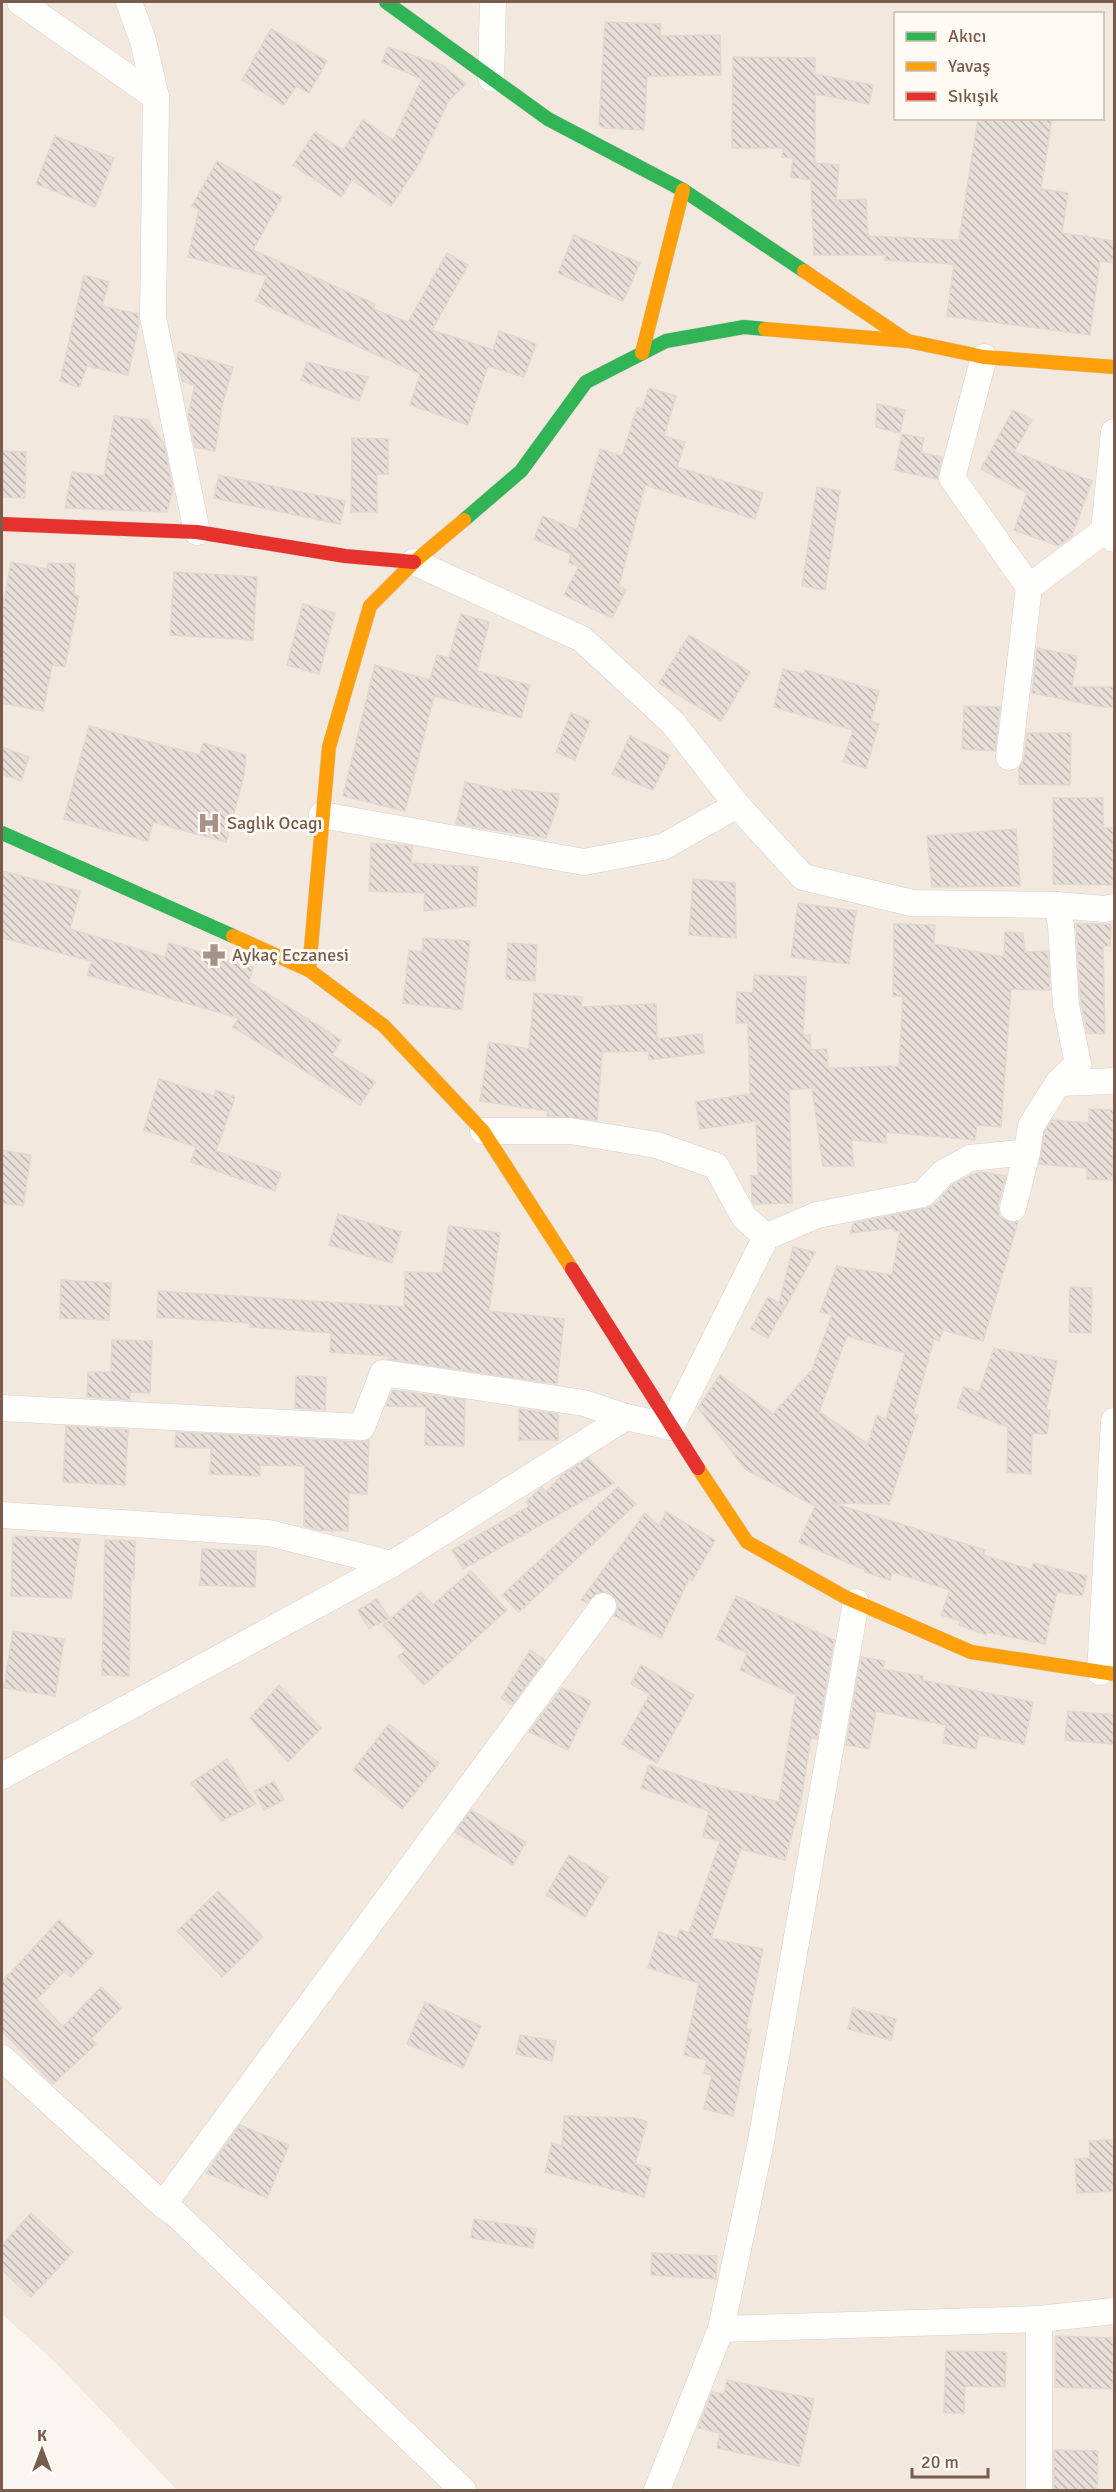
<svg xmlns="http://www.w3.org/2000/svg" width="1116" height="2492" font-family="Signika,sans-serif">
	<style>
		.residential { fill: #f2e8de; fill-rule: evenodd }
		.building { fill: url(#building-back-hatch); stroke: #e2d8d2; stroke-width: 1.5; fill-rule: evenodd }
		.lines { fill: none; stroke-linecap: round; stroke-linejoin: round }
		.street-casing { stroke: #d7d1cb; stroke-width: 27 }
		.fast-casing { stroke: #d9d2cb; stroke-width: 15 }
		.slow-casing { stroke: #d9d2cb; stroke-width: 15 }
		.jam-casing { stroke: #d9d2cb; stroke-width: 15 }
		.street { stroke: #fefefd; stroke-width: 26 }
		.fast { stroke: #30b455; stroke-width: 14 }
		.slow { stroke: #ff9f0a; stroke-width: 14 }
		.jam { stroke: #e5322d; stroke-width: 14 }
		.labels { text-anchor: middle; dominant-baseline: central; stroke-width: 6; stroke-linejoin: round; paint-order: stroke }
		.poi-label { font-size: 18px; fill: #7a5c4d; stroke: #fffaf3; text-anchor: start }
	</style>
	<defs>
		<pattern id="building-back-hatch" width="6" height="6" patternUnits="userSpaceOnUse" patternTransform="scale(1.5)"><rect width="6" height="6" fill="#e6ded7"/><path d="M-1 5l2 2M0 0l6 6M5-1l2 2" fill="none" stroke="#bfb7b1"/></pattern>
	</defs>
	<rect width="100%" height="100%" fill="#f9f5f0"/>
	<path class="residential" d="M 2,2 L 1114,2 L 1114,2490 L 177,2490 L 57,2364 L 2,2314 ZM 896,14 L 1102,14 L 1102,118 L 896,118 Z"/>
	<g class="building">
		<path d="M 605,22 L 661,24 L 660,36 L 720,35 L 721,75 L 647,76 L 644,130 L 605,128 L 599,125 Z"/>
		<path d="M 271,29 L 327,61 L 309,93 L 296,86 L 284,105 L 242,80 Z"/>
		<path d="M 388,47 L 442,65 L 466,84 L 449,100 L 420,162 L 391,206 L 352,180 L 341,197 L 293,165 L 315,132 L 343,150 L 363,120 L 393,140 L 422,79 L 382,62 Z"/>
		<path d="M 733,57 L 815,58 L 815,74 L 873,85 L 869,104 L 815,94 L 815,163 L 839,165 L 836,200 L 866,199 L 868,236 L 959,240 L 978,118 L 1052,118 L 1041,189 L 1068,193 L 1062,233 L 1114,241 L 1114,263 L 1100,261 L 1090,335 L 947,316 L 954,264 L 885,260 L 886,255 L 814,255 L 811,180 L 791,177 L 793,158 L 782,157 L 783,148 L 732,148 Z"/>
		<path d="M 55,136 L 114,158 L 95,207 L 36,184 Z"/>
		<path d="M 217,161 L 282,197 L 253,250 L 375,304 L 373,309 L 408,322 L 447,253 L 468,265 L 432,330 L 493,350 L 499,331 L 536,344 L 524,377 L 488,366 L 468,425 L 410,405 L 420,374 L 256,301 L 267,276 L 188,257 L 199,210 L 192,206 Z"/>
		<path d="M 574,235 L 640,263 L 623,301 L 558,273 Z"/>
		<path d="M 84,275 L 109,282 L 102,306 L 138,314 L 139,324 L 128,375 L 87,366 L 79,387 L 60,381 Z"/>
		<path d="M 179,352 L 233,367 L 222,406 L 215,451 L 195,447 L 188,415 L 195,385 L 182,381 L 177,359 Z"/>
		<path d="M 307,362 L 368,377 L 359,401 L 301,380 Z"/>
		<path d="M 649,388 L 676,396 L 664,436 L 685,442 L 677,467 L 763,493 L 755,519 L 645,485 L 619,586 L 626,590 L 612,618 L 564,595 L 579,566 L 569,563 L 571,554 L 534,539 L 543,516 L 577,530 L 600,449 L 622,456 L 637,408 L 642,409 Z"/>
		<path d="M 877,404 L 905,410 L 900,433 L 876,427 Z"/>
		<path d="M 1013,410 L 1032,420 L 1014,452 L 1092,481 L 1072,536 L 1058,546 L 1014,530 L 1027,493 L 981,469 Z"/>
		<path d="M 114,416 L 148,420 L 164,444 L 173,489 L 167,512 L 65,508 L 72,472 L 104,476 Z"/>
		<path d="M 902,434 L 924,438 L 921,453 L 942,457 L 937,479 L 895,470 Z"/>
		<path d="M 352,438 L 388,439 L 388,474 L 377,474 L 377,512 L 351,512 Z"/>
		<path d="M 2,451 L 26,452 L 25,498 L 2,497 Z"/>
		<path d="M 219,475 L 345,501 L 340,524 L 214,498 Z"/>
		<path d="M 817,487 L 840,491 L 825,590 L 802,586 Z"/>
		<path d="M 11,562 L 47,569 L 48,563 L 75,564 L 74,595 L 79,596 L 65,667 L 52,665 L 43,711 L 2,703 L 2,611 Z"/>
		<path d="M 174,572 L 257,577 L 253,640 L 170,635 Z"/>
		<path d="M 303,604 L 335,613 L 319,674 L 287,665 Z"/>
		<path d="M 461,614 L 489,622 L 477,671 L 530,685 L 521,718 L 434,696 L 405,811 L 343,796 L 375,665 L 430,680 L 437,655 L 449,658 Z"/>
		<path d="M 689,635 L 750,672 L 721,721 L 659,683 Z"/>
		<path d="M 1037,648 L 1077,656 L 1072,687 L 1114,687 L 1114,707 L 1103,707 L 1032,693 Z"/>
		<path d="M 783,669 L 804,674 L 805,670 L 879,691 L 871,721 L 879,724 L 866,768 L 843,762 L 853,730 L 774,707 Z"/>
		<path d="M 964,706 L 1000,707 L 995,751 L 962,749 Z"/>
		<path d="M 571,713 L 590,721 L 575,760 L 556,752 Z"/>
		<path d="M 89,726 L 200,755 L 203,743 L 246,755 L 244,775 L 226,842 L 153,822 L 148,841 L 64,819 Z"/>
		<path d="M 1027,733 L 1071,733 L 1070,785 L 1019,784 L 1019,768 L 1024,759 Z"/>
		<path d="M 630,736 L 670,755 L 653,790 L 612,774 Z"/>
		<path d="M 2,747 L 29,757 L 21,781 L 2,774 Z"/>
		<path d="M 465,782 L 511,792 L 512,789 L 559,794 L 557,807 L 546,838 L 456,824 Z"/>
		<path d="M 1053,798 L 1103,798 L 1103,828 L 1114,828 L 1114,885 L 1053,884 Z"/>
		<path d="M 1016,829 L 1020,886 L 932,887 L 927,836 Z"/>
		<path d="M 371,843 L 412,846 L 411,863 L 478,867 L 476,906 L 424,911 L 425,893 L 369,891 Z"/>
		<path d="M 2,871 L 80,891 L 70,929 L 165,957 L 169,943 L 253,967 L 249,982 L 341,1040 L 332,1055 L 375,1082 L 360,1105 L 233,1027 L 239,1018 L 87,975 L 92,961 L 2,938 Z"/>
		<path d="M 693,879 L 735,883 L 736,938 L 689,935 Z"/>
		<path d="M 798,903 L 856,911 L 849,964 L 791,957 Z"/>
		<path d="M 894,924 L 935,925 L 934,944 L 1004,957 L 1005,932 L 1023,933 L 1025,952 L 1048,951 L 1050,990 L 1011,989 L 1001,1127 L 977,1125 L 975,1140 L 886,1132 L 886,1143 L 851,1140 L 854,1166 L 823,1166 L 812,1088 L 789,1090 L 792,1203 L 754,1204 L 752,1200 L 751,1176 L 758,1175 L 756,1121 L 700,1129 L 696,1102 L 750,1094 L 748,1023 L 736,1023 L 737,992 L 753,993 L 754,975 L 806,977 L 803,1035 L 810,1035 L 811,1050 L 827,1049 L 828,1068 L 899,1066 L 903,996 L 893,996 Z"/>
		<path d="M 1076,924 L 1111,924 L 1110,946 L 1103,946 L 1105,1034 L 1087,1033 L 1080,996 Z"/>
		<path d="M 423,938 L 470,941 L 462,1010 L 403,1003 L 409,950 L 423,952 Z"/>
		<path d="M 508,943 L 537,945 L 535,981 L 506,979 Z"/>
		<path d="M 534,993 L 582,997 L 581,1007 L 656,1004 L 657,1039 L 702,1034 L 704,1053 L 649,1060 L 649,1051 L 602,1052 L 597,1120 L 547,1116 L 548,1111 L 480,1101 L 489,1042 L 529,1049 Z"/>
		<path d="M 159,1079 L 214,1096 L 216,1090 L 235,1097 L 216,1151 L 281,1173 L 275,1191 L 191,1162 L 196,1147 L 144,1130 Z"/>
		<path d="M 1089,1109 L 1114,1110 L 1113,1180 L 1087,1179 L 1087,1168 L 1039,1164 L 1045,1131 L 1052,1120 L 1089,1123 Z"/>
		<path d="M 2,1150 L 31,1155 L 23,1206 L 2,1203 Z"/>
		<path d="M 982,1172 L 1006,1176 L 998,1204 L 999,1216 L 1009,1222 L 1018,1222 L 983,1341 L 943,1330 L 939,1341 L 934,1339 L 913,1414 L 918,1415 L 889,1504 L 832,1503 L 985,1550 L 983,1555 L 1032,1570 L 1033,1563 L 1087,1576 L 1082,1596 L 1057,1592 L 1045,1644 L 987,1632 L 986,1635 L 959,1625 L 960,1621 L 941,1615 L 950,1590 L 892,1572 L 890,1580 L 865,1572 L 865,1570 L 799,1542 L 815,1506 L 745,1469 L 698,1408 L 720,1375 L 773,1414 L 812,1370 L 832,1315 L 820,1312 L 837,1266 L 892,1275 L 900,1231 L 894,1231 L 894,1228 L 850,1233 L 854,1223 L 927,1208 L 939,1202 L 940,1198 L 952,1185 L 973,1174 ZM 847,1336 L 905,1353 L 886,1419 L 877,1416 L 868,1444 L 819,1412 Z"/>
		<path d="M 338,1214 L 401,1232 L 392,1263 L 329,1245 Z"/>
		<path d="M 449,1226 L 500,1233 L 489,1311 L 564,1319 L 557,1384 L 388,1359 L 388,1356 L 330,1352 L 331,1333 L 250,1327 L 250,1323 L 157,1317 L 158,1291 L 404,1307 L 405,1272 L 442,1273 Z"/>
		<path d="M 793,1247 L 815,1252 L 786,1306 L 781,1305 L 785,1307 L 768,1338 L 751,1329 L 768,1297 L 779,1303 Z"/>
		<path d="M 61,1280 L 111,1283 L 109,1320 L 60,1318 Z"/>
		<path d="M 1070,1287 L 1092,1288 L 1091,1333 L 1069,1332 Z"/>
		<path d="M 112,1340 L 152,1341 L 150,1393 L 130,1392 L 130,1400 L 87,1397 L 88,1372 L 111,1372 Z"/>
		<path d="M 994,1348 L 1057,1361 L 1046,1409 L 1050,1410 L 1047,1434 L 1032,1433 L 1031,1474 L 1007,1472 L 1008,1427 L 957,1408 L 964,1387 L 979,1392 Z"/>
		<path d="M 296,1376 L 326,1377 L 325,1410 L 295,1408 Z"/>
		<path d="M 393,1390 L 465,1400 L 464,1446 L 425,1445 L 426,1407 L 386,1406 Z"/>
		<path d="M 519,1409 L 558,1414 L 558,1440 L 519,1440 Z"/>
		<path d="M 66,1426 L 128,1430 L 125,1485 L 63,1482 Z"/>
		<path d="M 176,1432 L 361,1442 L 369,1440 L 367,1494 L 349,1493 L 348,1531 L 319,1530 L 304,1526 L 305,1466 L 260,1465 L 260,1476 L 210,1474 L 211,1448 L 175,1447 Z"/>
		<path d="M 588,1458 L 614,1483 L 463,1569 L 452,1550 L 530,1506 L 526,1502 L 540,1489 L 542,1487 L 546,1492 L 562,1475 Z"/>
		<path d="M 618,1487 L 636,1504 L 519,1612 L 502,1595 Z"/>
		<path d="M 666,1512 L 715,1540 L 692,1581 L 689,1579 L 661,1638 L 614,1616 L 618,1607 L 616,1599 L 611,1594 L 598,1592 L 587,1603 L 581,1600 L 645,1513 L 659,1526 Z"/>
		<path d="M 13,1536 L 80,1539 L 71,1598 L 11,1596 Z"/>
		<path d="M 105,1540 L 135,1541 L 134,1579 L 131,1579 L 129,1676 L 102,1675 Z"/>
		<path d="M 202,1549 L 256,1551 L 255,1587 L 200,1585 Z"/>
		<path d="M 471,1571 L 507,1610 L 424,1685 L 398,1657 L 406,1650 L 383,1625 L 421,1592 L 433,1605 Z"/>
		<path d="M 736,1596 L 834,1640 L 817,1739 L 811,1738 L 801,1800 L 785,1860 L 741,1849 L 711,1938 L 763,1949 L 746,2029 L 751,2030 L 733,2116 L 704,2109 L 712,2075 L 704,2073 L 707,2060 L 684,2055 L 699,1983 L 648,1968 L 659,1932 L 677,1938 L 680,1930 L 689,1933 L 720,1841 L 703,1837 L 709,1811 L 641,1788 L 649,1765 L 708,1785 L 779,1802 L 796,1695 L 740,1670 L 747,1653 L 716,1639 Z"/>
		<path d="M 377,1599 L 389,1618 L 369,1629 L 358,1610 Z"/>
		<path d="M 13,1631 L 64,1639 L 55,1696 L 4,1688 Z"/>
		<path d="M 530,1650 L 545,1660 L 512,1705 L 501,1698 Z"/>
		<path d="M 861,1657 L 885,1661 L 883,1669 L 923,1676 L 922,1680 L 1033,1702 L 1024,1744 L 979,1735 L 976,1749 L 943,1743 L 946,1725 L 876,1711 L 869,1749 L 846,1745 Z"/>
		<path d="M 641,1665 L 694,1695 L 657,1763 L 622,1744 L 650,1694 L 631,1684 Z"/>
		<path d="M 279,1685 L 321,1728 L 288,1762 L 250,1718 Z"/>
		<path d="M 562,1688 L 591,1701 L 568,1750 L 529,1732 Z"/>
		<path d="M 1068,1711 L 1114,1715 L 1114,1744 L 1065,1740 Z"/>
		<path d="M 389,1724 L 439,1763 L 402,1809 L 353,1770 Z"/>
		<path d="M 227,1759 L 256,1804 L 221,1821 L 191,1783 Z"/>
		<path d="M 274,1781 L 284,1800 L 264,1810 L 254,1791 Z"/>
		<path d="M 471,1810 L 526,1842 L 513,1865 L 455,1832 Z"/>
		<path d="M 569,1855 L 608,1877 L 585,1917 L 546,1895 Z"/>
		<path d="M 218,1891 L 263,1937 L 222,1977 L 177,1931 Z"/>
		<path d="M 59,1920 L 94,1953 L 71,1977 L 64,1971 L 37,1999 L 63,2027 L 101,1987 L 122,2007 L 91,2039 L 96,2044 L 53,2084 L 2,2031 L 2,1982 Z"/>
		<path d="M 425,2002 L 481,2026 L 463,2068 L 407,2044 Z"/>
		<path d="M 853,2008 L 896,2019 L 891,2040 L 848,2029 Z"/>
		<path d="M 520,2035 L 556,2041 L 552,2061 L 516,2054 Z"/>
		<path d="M 564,2116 L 635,2118 L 647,2122 L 635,2164 L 651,2168 L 644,2197 L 545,2172 L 552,2143 L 562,2146 Z"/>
		<path d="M 240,2125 L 289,2145 L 267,2198 L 206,2173 Z"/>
		<path d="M 1114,2140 L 1114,2191 L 1077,2193 L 1075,2159 L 1090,2158 L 1089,2141 Z"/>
		<path d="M 31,2213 L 73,2252 L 31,2297 L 2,2270 L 2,2245 Z"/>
		<path d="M 474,2219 L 536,2229 L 533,2248 L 471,2238 Z"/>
		<path d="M 652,2253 L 717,2256 L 716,2279 L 651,2275 Z"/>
		<path d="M 1056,2336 L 1114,2338 L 1114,2389 L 1055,2387 Z"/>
		<path d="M 946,2351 L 1006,2352 L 1005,2387 L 965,2386 L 964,2413 L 944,2413 Z"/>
		<path d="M 727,2380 L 814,2399 L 799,2466 L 717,2448 L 720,2433 L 698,2428 L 712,2392 L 724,2394 Z"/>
		<path d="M 1054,2450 L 1098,2451 L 1097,2490 L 1054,2490 Z"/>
	</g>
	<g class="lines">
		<g class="street-casing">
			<g id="street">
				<path d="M 20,2 L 156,97"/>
				<path d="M 129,2 L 143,41 L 156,97 L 153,317 L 197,532"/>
				<path d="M 491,78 L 493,2"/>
				<path d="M 984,357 L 952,478 L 1029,587 L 1104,531 L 1114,539"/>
				<path d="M 1104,531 L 1114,432"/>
				<path d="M 414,562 L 582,639 L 673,723 L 737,805 L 803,877 L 912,903 L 1057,905 L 1104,909 L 1114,907"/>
				<path d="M 1009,757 L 1029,587"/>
				<path d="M 322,815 L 584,862 L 663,847 L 737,805"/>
				<path d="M 1058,1083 L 1114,1081"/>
				<path d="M 483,1131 L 570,1131 L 657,1145 L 716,1166 L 744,1217 L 766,1237"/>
				<path d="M 1013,1208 L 1027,1152"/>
				<path d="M 2,1408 L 362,1427 L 383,1373 L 584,1403 L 626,1417"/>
				<path d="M 2,1515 L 269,1533 L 392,1564"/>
				<path d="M 1100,1672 L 1114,1421"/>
				<path d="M 2,1776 L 392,1564 L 626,1417 L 671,1427 L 766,1237 L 817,1215 L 923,1194 L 943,1173 L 970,1158 L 1027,1152 L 1031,1126 L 1058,1083 L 1078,1064 L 1066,1005 L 1061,925 L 1057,905"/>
				<path d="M 2,2058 L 163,2205 L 176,2214 L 463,2490"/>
				<path d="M 163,2205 L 603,1606"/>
				<path d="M 721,2329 L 1039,2319 L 1114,2311"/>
				<path d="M 657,2490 L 721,2329 L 761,2141 L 856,1602"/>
				<path d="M 1039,2490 L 1039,2319"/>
			</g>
		</g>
		<g class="fast-casing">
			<g id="fast">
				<path d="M 386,2 L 548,119 L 683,190 L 804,271"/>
				<path d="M 464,520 L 521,471 L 586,382 L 666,341 L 744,327 L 765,329"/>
				<path d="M 2,833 L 233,936"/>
			</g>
		</g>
		<g class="slow-casing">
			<g id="slow">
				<path d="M 804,271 L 906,340"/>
				<path d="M 765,329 L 908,341 L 984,357 L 1114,367"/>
				<path d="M 642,353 L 683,190"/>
				<path d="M 233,936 L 309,970 L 384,1026 L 483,1131 L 572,1269"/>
				<path d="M 309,970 L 329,747 L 370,606 L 414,562 L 464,520"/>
				<path d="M 698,1468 L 747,1542 L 845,1597 L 971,1652 L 1114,1674"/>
			</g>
		</g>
		<g class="jam-casing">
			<g id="jam">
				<path d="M 2,524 L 197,532 L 345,556 L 414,562"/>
				<path d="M 572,1269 L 698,1468"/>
			</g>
		</g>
		<use href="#street" class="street"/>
		<use href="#fast" class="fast"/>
		<use href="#slow" class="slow"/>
		<use href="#jam" class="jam"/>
	</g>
	<defs>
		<g id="hospital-bare" transform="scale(1.8)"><path d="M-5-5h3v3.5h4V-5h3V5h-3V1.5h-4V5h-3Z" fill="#a69286" stroke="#fffaf3" stroke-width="2.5" paint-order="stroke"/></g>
		<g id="pharmacy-bare" transform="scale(1.8)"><path d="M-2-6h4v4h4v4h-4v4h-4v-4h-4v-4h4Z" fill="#a69286" stroke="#fffaf3" stroke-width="2.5" paint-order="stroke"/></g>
	</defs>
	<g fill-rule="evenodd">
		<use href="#hospital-bare" x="209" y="823"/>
		<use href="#pharmacy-bare" x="214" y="955"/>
	</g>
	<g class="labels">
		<g class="poi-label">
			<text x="227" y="823">Saglık Ocagı</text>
			<text x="232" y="955">Aykaç Eczanesi</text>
		</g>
	</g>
	<rect width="1116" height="2492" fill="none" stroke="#7a5c4d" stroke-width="6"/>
	<rect x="894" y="12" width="210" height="108" fill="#fffaf3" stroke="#cabbb1" stroke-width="1.5"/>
	<rect x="906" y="32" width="30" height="9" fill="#30b455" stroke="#cabbb1" stroke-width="1.5"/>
	<text x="948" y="42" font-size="18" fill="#7a5c4d">Akıcı</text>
	<rect x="906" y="62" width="30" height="9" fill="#ff9f0a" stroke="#cabbb1" stroke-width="1.5"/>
	<text x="948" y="72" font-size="18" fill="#7a5c4d">Yavaş</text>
	<rect x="906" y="92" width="30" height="9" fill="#e5322d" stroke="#cabbb1" stroke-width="1.5"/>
	<text x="948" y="102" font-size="18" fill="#7a5c4d">Sıkışık</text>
	<g transform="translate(42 2450)" stroke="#fffaf3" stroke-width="4.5" paint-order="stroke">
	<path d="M0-4.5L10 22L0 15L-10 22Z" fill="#7a5c4d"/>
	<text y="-9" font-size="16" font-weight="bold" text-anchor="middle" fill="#7a5c4d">K</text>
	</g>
	<path d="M912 2468v9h76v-9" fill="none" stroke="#7a5c4d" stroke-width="3"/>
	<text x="921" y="2468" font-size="18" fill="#7a5c4d" stroke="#fffaf3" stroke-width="4.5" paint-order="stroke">20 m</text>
</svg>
